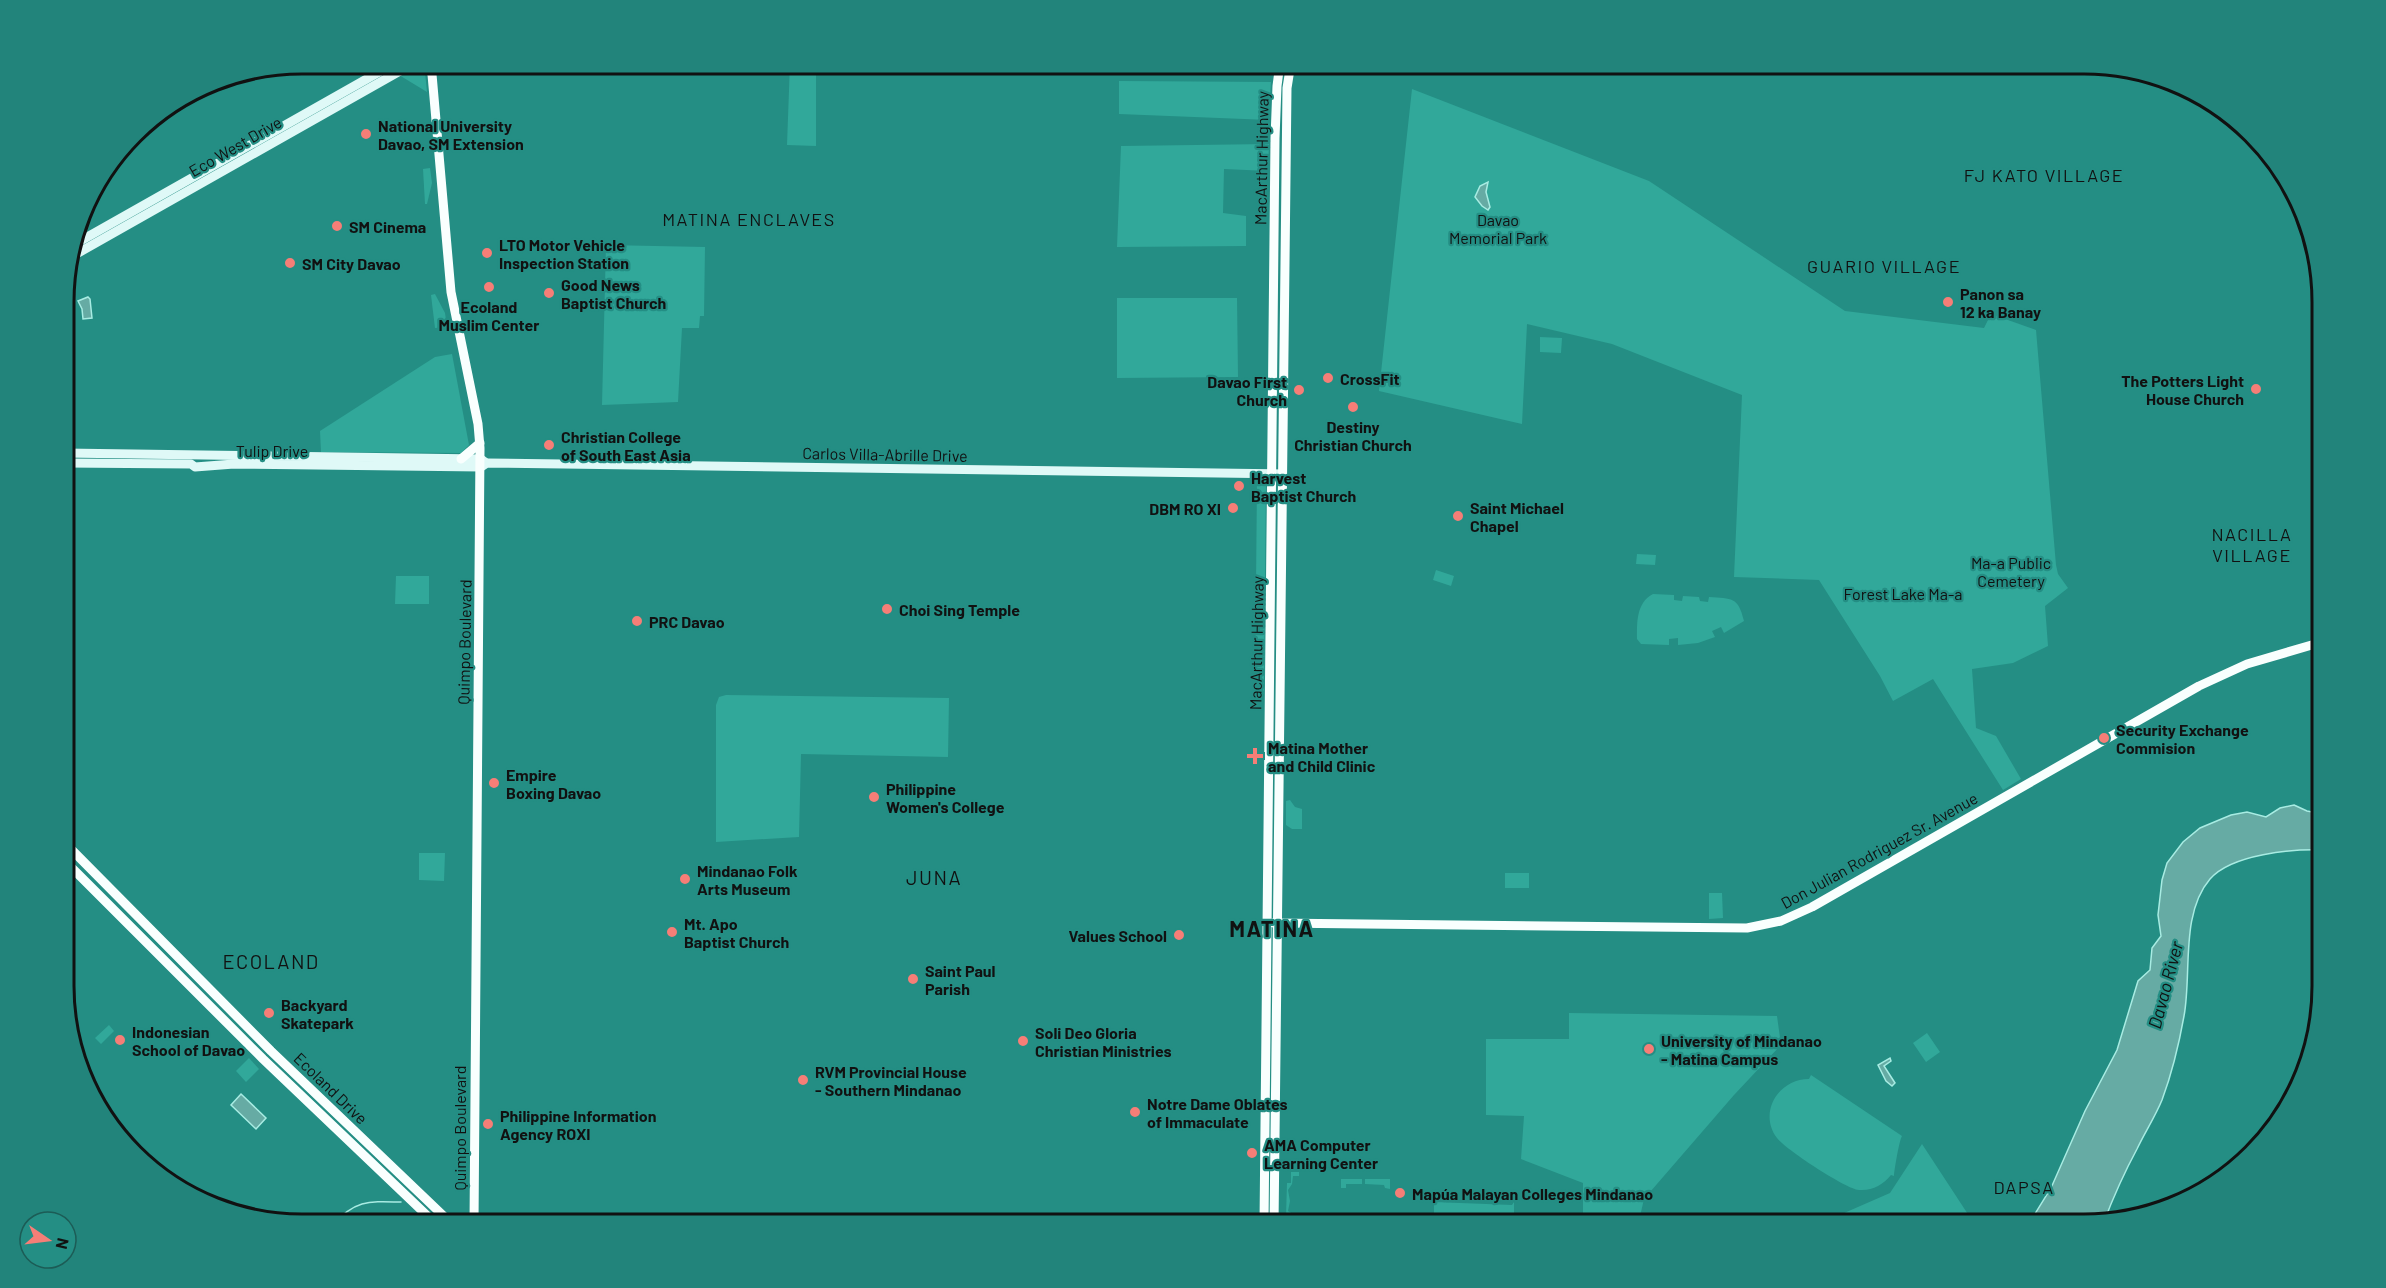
<svg xmlns="http://www.w3.org/2000/svg" width="2386" height="1288" font-family="Barlow,sans-serif">
	<style>
		.green { fill: #31a89a }
		.water { fill: #66aba4; stroke: #a8ece3; stroke-width: 1.5 }
		.lines { fill: none; stroke-linecap: round; stroke-linejoin: round }
		.stream { stroke: #a8ece3; stroke-width: 1.5 }
		.secondary { stroke: #dff9f7; stroke-width: 9 }
		.primary { stroke: #f9fffe; stroke-width: 9 }
		.poi-dot { fill: #f67e77; stroke: #248e84; stroke-width: 2 }
		.labels { text-anchor: middle; dominant-baseline: central; stroke-width: 4.5; stroke-linejoin: round; paint-order: stroke }
		.poi-label { font-size: 16px; font-weight: bold; fill: #111; stroke: #248e84; text-anchor: start }
		.street-label { font-size: 16px; fill: #111; stroke: #248e84 }
		.park-label { font-size: 16px; fill: #111; stroke: #248e84 }
		.neighbourhood-label { font-size: 18px; letter-spacing: 1.5px; fill: #111; stroke: #248e84 }
		.water-label { font-size: 18px; font-style: italic; fill: #111; stroke: #248e84 }
		.quarter-label { font-size: 20px; letter-spacing: 1.5px; fill: #111; stroke: #248e84 }
		.district-label { font-size: 22px; font-weight: bold; letter-spacing: 1.5px; fill: #111; stroke: #248e84 }
		.rim { fill: none; stroke: #111; stroke-width: 3 }
	</style>
	<rect width="100%" height="100%" fill="#248e84"/>
	<g class="green">
		<path d="M 790,63 L 816,63 L 816,146 L 787,145 Z"/>
		<path d="M 414,67 L 425,72 L 427,92 L 399,75 Z"/>
		<path d="M 1119,81 L 1271,82 L 1269,120 L 1119,114 Z"/>
		<path d="M 1412,89 L 1649,181 L 1845,311 L 1984,328 L 1991,314 L 2036,330 L 2056,565 L 2058,574 L 2068,588 L 2045,606 L 2048,646 L 2013,663 L 1972,669 L 1976,728 L 1996,736 L 2021,779 L 2003,790 L 1933,679 L 1893,701 L 1880,676 L 1819,580 L 1734,577 L 1742,395 L 1612,344 L 1527,324 L 1522,424 L 1379,391 Z"/>
		<path d="M 1269,144 L 1268,171 L 1224,169 L 1223,213 L 1246,216 L 1246,246 L 1117,247 L 1121,146 Z"/>
		<path d="M 430,168 L 432,183 L 427,204 L 425,204 L 423,169 Z"/>
		<path d="M 606,245 L 705,247 L 704,316 L 700,316 L 699,328 L 682,328 L 678,402 L 602,405 Z"/>
		<path d="M 435,294 L 445,313 L 447,327 L 435,328 L 431,295 Z"/>
		<path d="M 1117,298 L 1237,298 L 1238,377 L 1117,378 Z"/>
		<path d="M 1540,337 L 1562,338 L 1561,353 L 1540,352 Z"/>
		<path d="M 452,354 L 469,445 L 461,453 L 321,452 L 320,431 L 435,357 Z"/>
		<path d="M 1257,480 L 1266,480 L 1264,694 L 1255,694 Z"/>
		<path d="M 1637,554 L 1656,555 L 1655,565 L 1636,564 Z"/>
		<path d="M 1436,570 L 1454,576 L 1451,586 L 1433,580 Z"/>
		<path d="M 396,576 L 429,576 L 429,604 L 395,604 Z"/>
		<path d="M 1653,594 L 1674,595 L 1674,600 L 1682,601 L 1683,596 L 1699,597 L 1700,601 L 1708,602 L 1709,597 C 1732,599 1738,596 1744,621 L 1724,633 L 1721,627 L 1712,631 L 1715,637 L 1698,643 L 1678,645 L 1678,638 L 1669,639 L 1669,645 L 1641,644 L 1637,639 C 1637,623 1636,603 1653,594 Z"/>
		<path d="M 726,695 L 949,698 L 948,757 L 801,754 L 799,837 L 716,842 L 716,705 L 719,697 Z"/>
		<path d="M 1290,800 L 1295,807 L 1302,809 L 1302,829 L 1292,829 L 1286,825 L 1286,801 Z"/>
		<path d="M 419,853 L 445,853 L 444,881 L 419,880 Z"/>
		<rect x="1505" y="873" width="24" height="15"/>
		<path d="M 1709,893 L 1722,893 L 1723,918 L 1709,919 Z"/>
		<path d="M 1569,1013 L 1777,1016 L 1781,1045 L 1734,1095 L 1644,1199 L 1638,1225 L 1583,1225 L 1583,1183 L 1521,1159 L 1524,1116 L 1486,1115 L 1486,1039 L 1569,1039 Z"/>
		<path d="M 109,1025 L 114,1031 L 101,1044 L 95,1038 Z"/>
		<path d="M 1927,1033 L 1940,1052 L 1926,1062 L 1913,1043 Z"/>
		<path d="M 249,1058 L 259,1069 L 246,1082 L 236,1071 Z"/>
		<path d="M 1811,1075 L 1902,1136 C 1899,1141 1894,1172 1894,1176 L 1891,1175 C 1883,1185 1872,1191 1859,1190 C 1846,1189 1785,1149 1777,1138 C 1758,1113 1778,1079 1809,1079 Z"/>
		<path d="M 103,1115 L 130,1137 L 125,1142 L 112,1131 Z"/>
		<path d="M 1922,1144 L 1975,1225 L 1817,1225 L 1812,1214 L 1835,1217 L 1890,1193 Z"/>
		<path d="M 1291,1172 L 1299,1172 L 1299,1176 L 1293,1176 L 1292,1184 L 1288,1190 L 1290,1201 L 1288,1211 L 1296,1216 L 1296,1222 L 1299,1222 L 1299,1225 L 1294,1225 L 1294,1216 L 1286,1216 L 1287,1183 L 1291,1183 Z"/>
		<path d="M 1341,1179 L 1362,1179 L 1362,1184 L 1346,1184 L 1346,1188 L 1341,1188 Z"/>
		<path d="M 1365,1179 L 1390,1179 L 1390,1189 L 1385,1188 L 1384,1185 L 1365,1184 Z"/>
		<path d="M 1434,1202 L 1512,1205 L 1514,1202 L 1514,1225 L 1434,1225 Z"/>
		<path d="M 1384,1214 L 1389,1214 L 1389,1223 L 1364,1223 L 1364,1217 L 1384,1217 Z"/>
	</g>
	<g class="water">
		<path d="M 1488,182 L 1486,192 L 1490,207 L 1488,210 L 1482,206 L 1475,197 L 1480,186 Z"/>
		<path d="M 88,297 L 90,299 L 92,318 L 83,319 L 82,309 L 78,301 Z"/>
		<path d="M 2294,805 L 2307,811 L 2323,814 L 2323,850 C 2292,849 2232,854 2210,879 C 2180,914 2192,974 2184,1016 C 2179,1044 2172,1073 2162,1100 C 2155,1117 2145,1132 2137,1149 C 2124,1173 2113,1198 2103,1224 L 2028,1225 L 2051,1188 L 2085,1111 L 2117,1050 L 2138,981 L 2150,970 L 2152,948 L 2161,936 L 2158,915 L 2162,880 L 2167,863 L 2183,842 L 2200,828 L 2231,815 L 2247,812 L 2266,817 L 2280,808 Z"/>
		<path d="M 1890,1058 L 1891,1061 L 1884,1066 L 1895,1083 L 1892,1086 L 1886,1081 L 1878,1065 Z"/>
		<path d="M 241,1094 L 266,1118 L 256,1129 L 231,1105 Z"/>
	</g>
	<g class="lines">
		<path class="stream" d="M 332,1225 C 356,1200 367,1201 401,1202"/>
		<g class="secondary">
			<path d="M 75,244 L 395,63"/>
			<path d="M 71,257 L 414,63"/>
			<path d="M 64,453 L 481,459 L 485,462"/>
			<path d="M 64,463 L 191,464 L 195,467 L 234,464 L 481,467 L 487,463 L 1282,474"/>
		</g>
		<g class="primary">
			<path d="M 431,63 L 451,292 L 478,424 L 480,448 L 474,1225"/>
			<path d="M 411,64 L 424,67 L 432,73"/>
			<path d="M 461,459 L 480,443"/>
			<path d="M 65,843 L 271,1051 L 453,1225"/>
			<path d="M 65,861 L 263,1059 L 437,1225"/>
			<path d="M 1273,923 L 1747,928 L 1781,921 L 1812,907 L 2199,686 L 2247,664 L 2322,642"/>
			<path d="M 1264,1225 L 1275,138 L 1277,86 L 1280,63"/>
			<path d="M 1274,1225 L 1287,88 L 1291,63"/>
		</g>
	</g>
	<g class="poi-dot">
		<circle cx="366" cy="134" r="6"/>
		<circle cx="337" cy="226" r="6"/>
		<circle cx="487" cy="253" r="6"/>
		<circle cx="290" cy="263" r="6"/>
		<circle cx="489" cy="287" r="6"/>
		<circle cx="549" cy="293" r="6"/>
		<circle cx="1948" cy="302" r="6"/>
		<circle cx="1328" cy="378" r="6"/>
		<circle cx="2256" cy="389" r="6"/>
		<circle cx="1299" cy="390" r="6"/>
		<circle cx="1353" cy="407" r="6"/>
		<circle cx="549" cy="445" r="6"/>
		<circle cx="1239" cy="486" r="6"/>
		<circle cx="1233" cy="508" r="6"/>
		<circle cx="1458" cy="516" r="6"/>
		<circle cx="887" cy="609" r="6"/>
		<circle cx="637" cy="621" r="6"/>
		<circle cx="2104" cy="738" r="6"/>
		<path d="M1252 747h6v6h6v6h-6v6h-6v-6h-6v-6h6z"/>
		<circle cx="494" cy="783" r="6"/>
		<circle cx="874" cy="797" r="6"/>
		<circle cx="685" cy="879" r="6"/>
		<circle cx="672" cy="932" r="6"/>
		<circle cx="1179" cy="935" r="6"/>
		<circle cx="913" cy="979" r="6"/>
		<circle cx="269" cy="1013" r="6"/>
		<circle cx="120" cy="1040" r="6"/>
		<circle cx="1023" cy="1041" r="6"/>
		<circle cx="1649" cy="1049" r="6"/>
		<circle cx="803" cy="1080" r="6"/>
		<circle cx="1135" cy="1112" r="6"/>
		<circle cx="488" cy="1124" r="6"/>
		<circle cx="1252" cy="1153" r="6"/>
		<circle cx="1400" cy="1193" r="6"/>
	</g>
	<g class="labels">
		<g class="poi-label">
			<text x="378" y="125">National University<tspan x="378" dy="18">Davao, SM Extension</tspan></text>
			<text x="349" y="226">SM Cinema</text>
			<text x="499" y="244">LTO Motor Vehicle<tspan x="499" dy="18">Inspection Station</tspan></text>
			<text x="302" y="263">SM City Davao</text>
			<text x="561" y="284">Good News<tspan x="561" dy="18">Baptist Church</tspan></text>
			<text x="1960" y="293">Panon sa<tspan x="1960" dy="18">12 ka Banay</tspan></text>
			<text x="489" y="306" text-anchor="middle">Ecoland<tspan x="489" dy="18">Muslim Center</tspan></text>
			<text x="1340" y="378">CrossFit</text>
			<text x="2244" y="380" text-anchor="end">The Potters Light<tspan x="2244" dy="18">House Church</tspan></text>
			<text x="1287" y="381" text-anchor="end">Davao First<tspan x="1287" dy="18">Church</tspan></text>
			<text x="1353" y="426" text-anchor="middle">Destiny<tspan x="1353" dy="18">Christian Church</tspan></text>
			<text x="561" y="436">Christian College<tspan x="561" dy="18">of South East Asia</tspan></text>
			<text x="1251" y="477">Harvest<tspan x="1251" dy="18">Baptist Church</tspan></text>
			<text x="1470" y="507">Saint Michael<tspan x="1470" dy="18">Chapel</tspan></text>
			<text x="1221" y="508" text-anchor="end">DBM RO XI</text>
			<text x="899" y="609">Choi Sing Temple</text>
			<text x="649" y="621">PRC Davao</text>
			<text x="2116" y="729">Security Exchange<tspan x="2116" dy="18">Commision</tspan></text>
			<text x="1268" y="747">Matina Mother<tspan x="1268" dy="18">and Child Clinic</tspan></text>
			<text x="506" y="774">Empire<tspan x="506" dy="18">Boxing Davao</tspan></text>
			<text x="886" y="788">Philippine<tspan x="886" dy="18">Women's College</tspan></text>
			<text x="697" y="870">Mindanao Folk<tspan x="697" dy="18">Arts Museum</tspan></text>
			<text x="684" y="923">Mt. Apo<tspan x="684" dy="18">Baptist Church</tspan></text>
			<text x="1167" y="935" text-anchor="end">Values School</text>
			<text x="925" y="970">Saint Paul<tspan x="925" dy="18">Parish</tspan></text>
			<text x="281" y="1004">Backyard<tspan x="281" dy="18">Skatepark</tspan></text>
			<text x="132" y="1031">Indonesian<tspan x="132" dy="18">School of Davao</tspan></text>
			<text x="1035" y="1032">Soli Deo Gloria<tspan x="1035" dy="18">Christian Ministries</tspan></text>
			<text x="1661" y="1040">University of Mindanao<tspan x="1661" dy="18">- Matina Campus</tspan></text>
			<text x="815" y="1071">RVM Provincial House<tspan x="815" dy="18">- Southern Mindanao</tspan></text>
			<text x="1147" y="1103">Notre Dame Oblates<tspan x="1147" dy="18">of Immaculate</tspan></text>
			<text x="500" y="1115">Philippine Information<tspan x="500" dy="18">Agency ROXI</tspan></text>
			<text x="1264" y="1144">AMA Computer<tspan x="1264" dy="18">Learning Center</tspan></text>
			<text x="1412" y="1193">Mapúa Malayan Colleges Mindanao</text>
		</g>
		<g class="street-label">
			<text transform="translate(235 146) rotate(-30)">Eco West Drive</text>
			<text transform="translate(1261 158) rotate(-89)">MacArthur Highway</text>
			<text x="272" y="450">Tulip Drive</text>
			<text transform="translate(885 454) rotate(1)">Carlos Villa-Abrille Drive</text>
			<text transform="translate(464 642) rotate(-89)">Quimpo Boulevard</text>
			<text transform="translate(1256 643) rotate(-89)">MacArthur Highway</text>
			<text transform="translate(1879 850) rotate(-29)">Don Julian Rodriguez Sr. Avenue</text>
			<text transform="translate(331 1088) rotate(44)">Ecoland Drive</text>
			<text transform="translate(459 1128) rotate(-90)">Quimpo Boulevard</text>
		</g>
		<g class="park-label">
			<text x="1498" y="219">Davao<tspan x="1498" dy="18">Memorial Park</tspan></text>
			<text x="2011" y="562">Ma-a Public<tspan x="2011" dy="18">Cemetery</tspan></text>
			<text x="1903" y="593">Forest Lake Ma-a</text>
		</g>
		<g class="neighbourhood-label">
			<text x="2044" y="175">FJ KATO VILLAGE</text>
			<text x="749" y="219">MATINA ENCLAVES</text>
			<text x="1884" y="266">GUARIO VILLAGE</text>
			<text x="2252" y="534">NACILLA<tspan x="2252" dy="21">VILLAGE</tspan></text>
			<text x="2024" y="1187">DAPSA</text>
		</g>
		<g class="water-label">
			<text transform="translate(2165 985) rotate(-75)">Davao River</text>
		</g>
		<g class="quarter-label">
			<text x="934" y="877">JUNA</text>
			<text x="271" y="961">ECOLAND</text>
		</g>
		<g class="district-label">
			<text x="1272" y="928">MATINA</text>
		</g>
	</g>
	<path d="M0 0H2386V1288H0ZM302 74H2084A228 228 0 0 1 2312 302V986A228 228 0 0 1 2084 1214H302A228 228 0 0 1 74 986V302A228 228 0 0 1 302 74Z" fill="#22847b" fill-rule="evenodd"/>
	<path class="rim" d="M302 74H2084A228 228 0 0 1 2312 302V986A228 228 0 0 1 2084 1214H302A228 228 0 0 1 74 986V302A228 228 0 0 1 302 74Z"/>
	<g transform="translate(48 1240) rotate(104)"><circle r="28" fill="#248e84" stroke="#1c5c56" stroke-width="1.5"/>
	<path d="M0-4.5L10 22L0 15L-10 22Z" fill="#f67e77"/>
	<text y="-9" font-size="16" font-weight="bold" text-anchor="middle" fill="#111111">N</text>
	</g>
</svg>
